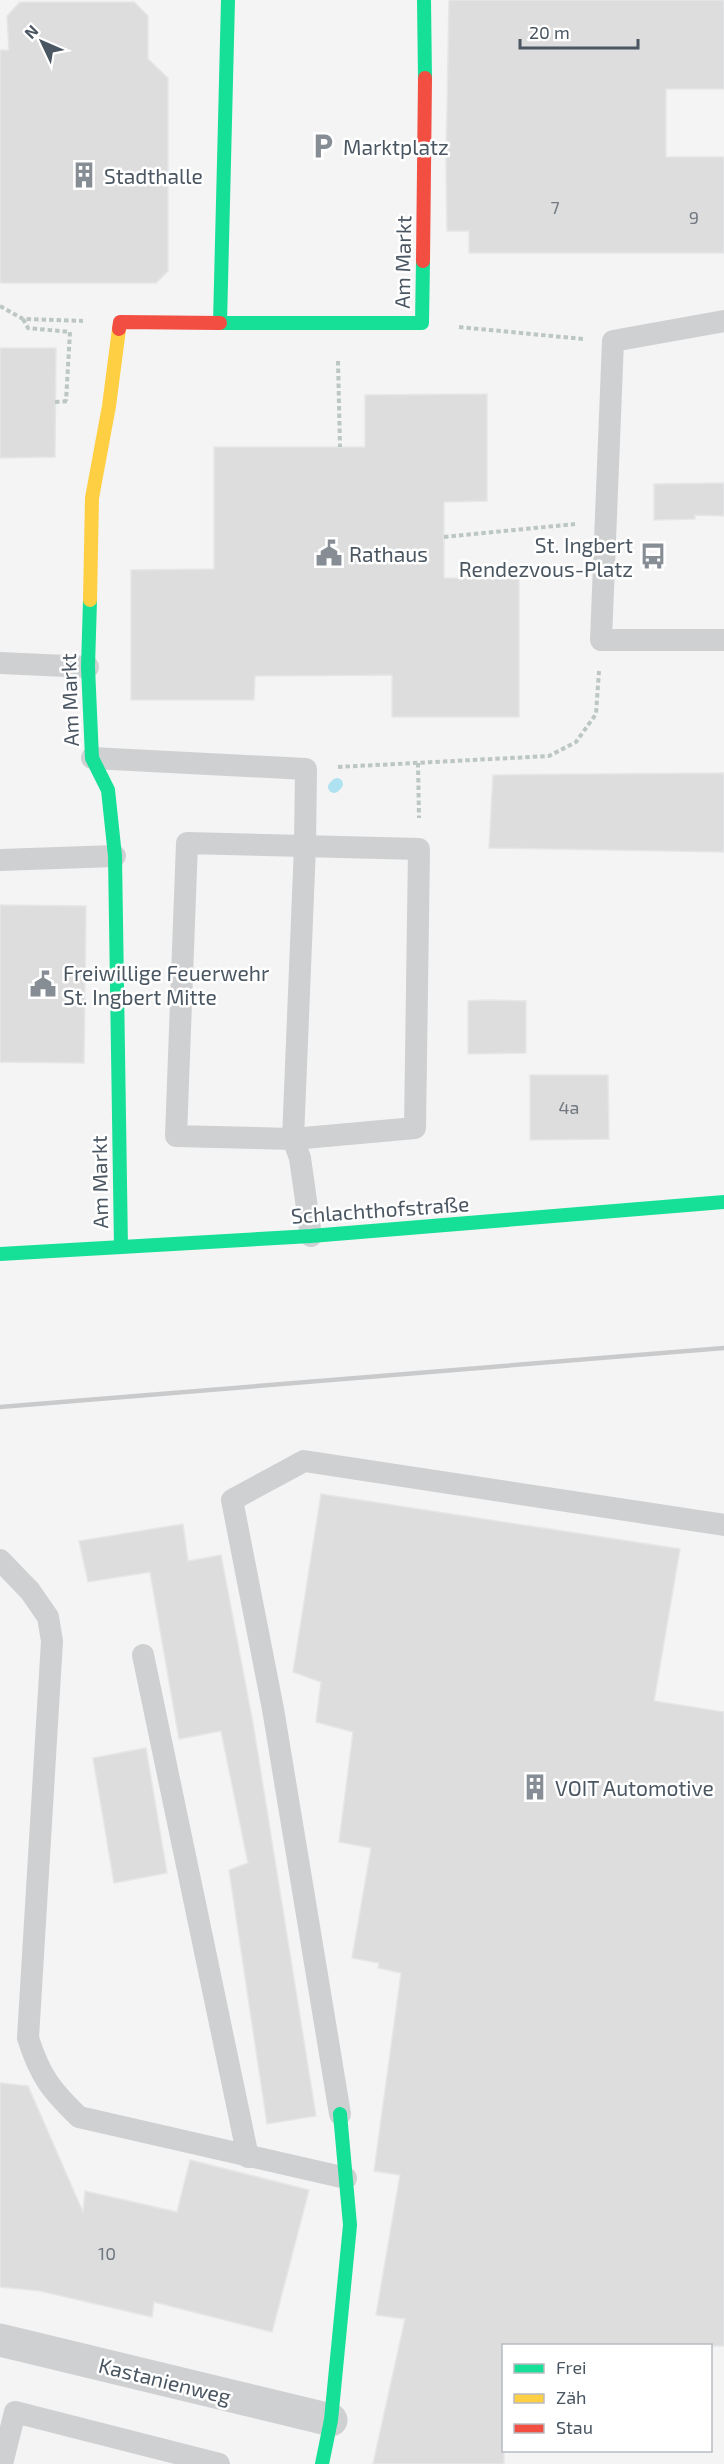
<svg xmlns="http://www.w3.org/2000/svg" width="724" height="2464" font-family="'Exo 2',sans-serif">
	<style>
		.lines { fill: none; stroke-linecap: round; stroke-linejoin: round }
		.stream { stroke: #aee2f0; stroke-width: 12 }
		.building { fill: #ddddde; stroke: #e5e6e7; stroke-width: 1.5 }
		.path { stroke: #bcc7c4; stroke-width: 4; stroke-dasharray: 4.5 3; stroke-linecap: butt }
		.lane { stroke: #ced0d2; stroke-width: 22 }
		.street { stroke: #ced0d2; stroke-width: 33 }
		.fast { stroke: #16e098; stroke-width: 14 }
		.slow { stroke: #ffcf43; stroke-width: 14 }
		.jam { stroke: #f24e42; stroke-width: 14 }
		.rail { stroke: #c9cacc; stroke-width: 4.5 }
		.labels { text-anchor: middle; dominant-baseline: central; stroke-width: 5; stroke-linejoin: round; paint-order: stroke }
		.number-label { font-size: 18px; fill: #707881 }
		.poi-label { font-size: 21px; fill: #4a5661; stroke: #fff; text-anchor: start }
		.street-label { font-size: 21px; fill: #4a5661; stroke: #fff }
	</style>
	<rect width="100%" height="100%" fill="#f4f4f4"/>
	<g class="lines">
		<path class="stream" d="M 334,787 L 337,784"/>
	</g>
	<g class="building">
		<path d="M 449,0 L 724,0 L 724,89 L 666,89 L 666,157 L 724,157 L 724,253 L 469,253 L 469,231 L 447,231 L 446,160 Z"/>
		<path d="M 20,2 L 134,2 L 148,16 L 148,59 L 168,78 L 168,271 L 156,283 L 0,283 L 0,50 L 9,50 L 7,16 Z"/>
		<path d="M 0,348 L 56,348 L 55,457 L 0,458 Z"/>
		<path d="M 487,394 L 487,501 L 444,502 L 444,578 L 519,578 L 519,717 L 392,717 L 392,675 L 255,676 L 254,700 L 131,700 L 131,570 L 214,569 L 214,447 L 365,447 L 365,395 Z"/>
		<path d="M 724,483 L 724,516 L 695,515 L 695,519 L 654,520 L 654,484 Z"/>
		<path d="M 724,773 L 724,852 L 489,848 L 493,775 Z"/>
		<path d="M 0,905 L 86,906 L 84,1063 L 0,1062 Z"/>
		<path d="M 486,1000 L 526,1001 L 526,1053 L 468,1054 L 468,1001 Z"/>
		<path d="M 530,1075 L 608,1075 L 609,1139 L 530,1140 Z"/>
		<path d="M 321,1494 L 680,1549 L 654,1701 L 724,1712 L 724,2346 L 504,2346 L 504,2464 L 373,2464 L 405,2319 L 376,2315 L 400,2175 L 374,2171 L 401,1973 L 378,1968 L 379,1963 L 352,1958 L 371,1848 L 339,1842 L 353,1732 L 316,1722 L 321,1682 L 293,1672 Z"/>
		<path d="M 183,1524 L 188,1561 L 221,1555 L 253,1723 L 316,2116 L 267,2124 L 229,1870 L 248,1863 L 221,1731 L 179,1739 L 150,1572 L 88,1582 L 79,1541 Z"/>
		<path d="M 146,1748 L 167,1873 L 114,1883 L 93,1758 Z"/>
		<path d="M 0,2083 L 28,2086 L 83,2212 L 85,2191 L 177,2212 L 190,2160 L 309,2190 L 272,2332 L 154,2302 L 152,2317 L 40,2291 L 0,2287 Z"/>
	</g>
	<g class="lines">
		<g class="path">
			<path d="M 0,306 L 23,319 L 83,321"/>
			<path d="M 23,319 L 28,328 L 70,332 L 66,401"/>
			<path d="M 459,327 L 583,339"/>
			<path d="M 338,361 L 340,447"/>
			<path d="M 55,402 L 69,401"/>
			<path d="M 444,537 L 575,524"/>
			<path d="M 418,763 L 419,818"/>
			<path d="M 338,767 L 549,756 L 576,742 L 596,714 L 599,671"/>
		</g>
		<g class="lane">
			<path d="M 724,321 L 613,341 L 601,640 L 724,640"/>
			<path d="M 0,663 L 88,667"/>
			<path d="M 92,758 L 306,769 L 305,846 L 293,1139 L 300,1158 L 311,1236"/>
			<path d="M 187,843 L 419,849 L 415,1128 L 293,1139 L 176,1136 Z"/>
			<path d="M 0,860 L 115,856"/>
			<path d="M 0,1560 L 30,1591 L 48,1617 L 52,1641 L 28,2038 C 40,2076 51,2090 79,2117 L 346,2178"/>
			<path d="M 143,1655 L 248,2157"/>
			<path d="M 340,2114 L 273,1709 L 232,1500 L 304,1461 L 724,1525"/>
			<path d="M 2,2464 L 15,2412 L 219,2464"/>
		</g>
		<path class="street" d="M 0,2340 L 331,2420"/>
		<g class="fast">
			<path d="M 228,0 L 220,323 L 422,323 L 423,261"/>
			<path d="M 424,0 L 425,78"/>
			<path d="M 90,600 L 88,667 L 92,758 L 108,790 L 115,856 L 121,1247"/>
			<path d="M 0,1254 L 311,1236 L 724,1202"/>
			<path d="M 322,2464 L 331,2420 L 350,2225 L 340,2114"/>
		</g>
		<path class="slow" d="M 90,600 L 92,498 L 109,406 L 119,329"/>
		<g class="jam">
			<path d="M 423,261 L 425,78"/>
			<path d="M 119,329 L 120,322 L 220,323"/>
		</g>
		<path class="rail" d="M 0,1407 L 724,1348"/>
	</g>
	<defs>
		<g id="parking-bare" transform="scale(2.07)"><path d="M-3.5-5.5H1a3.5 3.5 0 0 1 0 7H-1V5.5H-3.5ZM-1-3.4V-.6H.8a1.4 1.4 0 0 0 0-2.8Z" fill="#868d94" stroke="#fff" stroke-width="2.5" paint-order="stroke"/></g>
		<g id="building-bare" transform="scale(2.07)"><path d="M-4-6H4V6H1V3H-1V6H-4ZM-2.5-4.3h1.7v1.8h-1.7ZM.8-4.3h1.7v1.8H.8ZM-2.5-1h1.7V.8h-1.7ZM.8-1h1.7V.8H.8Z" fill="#868d94" stroke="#fff" stroke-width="2.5" paint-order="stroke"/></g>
		<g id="civic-bare" transform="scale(2.07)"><path d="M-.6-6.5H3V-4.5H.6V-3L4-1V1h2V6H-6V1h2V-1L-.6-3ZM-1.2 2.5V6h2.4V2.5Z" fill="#868d94" stroke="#fff" stroke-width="2.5" paint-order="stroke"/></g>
		<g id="bus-bare" transform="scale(2.07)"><path d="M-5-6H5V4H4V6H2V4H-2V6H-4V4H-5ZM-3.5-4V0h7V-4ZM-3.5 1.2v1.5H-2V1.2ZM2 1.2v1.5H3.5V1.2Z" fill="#868d94" stroke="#fff" stroke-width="2.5" paint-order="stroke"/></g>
	</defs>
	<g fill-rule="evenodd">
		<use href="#parking-bare" x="323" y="146"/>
		<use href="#building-bare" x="84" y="175"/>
		<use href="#civic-bare" x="329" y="553"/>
		<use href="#bus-bare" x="653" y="556"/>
		<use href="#civic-bare" x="43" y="984"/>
		<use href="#building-bare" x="535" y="1787"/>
	</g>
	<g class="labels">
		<g class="number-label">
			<text x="555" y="207">7</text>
			<text x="694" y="217">9</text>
			<text x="569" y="1107">4a</text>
			<text x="107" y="2253">10</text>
		</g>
		<g class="poi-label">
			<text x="343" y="146">Marktplatz</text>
			<text x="104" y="175">Stadthalle</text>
			<text x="633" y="544" text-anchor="end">St. Ingbert<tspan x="633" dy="24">Rendezvous-Platz</tspan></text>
			<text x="349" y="553">Rathaus</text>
			<text x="63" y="972">Freiwillige Feuerwehr<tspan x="63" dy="24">St. Ingbert Mitte</tspan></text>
			<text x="555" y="1787">VOIT Automotive</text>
		</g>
		<g class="street-label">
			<text transform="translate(402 262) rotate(-89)">Am Markt</text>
			<text transform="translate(69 700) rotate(-92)">Am Markt</text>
			<text transform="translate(99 1182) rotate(-91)">Am Markt</text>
			<text transform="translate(380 1209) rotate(-4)">Schlachthofstraße</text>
			<text transform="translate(165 2380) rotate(14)">Kastanienweg</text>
		</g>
	</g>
	<rect x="502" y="2344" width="210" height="108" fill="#ffffff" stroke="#b7bbc0" stroke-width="1.5"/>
	<rect x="514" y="2364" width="30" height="9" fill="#16e098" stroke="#b7bbc0" stroke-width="1.5"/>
	<text x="556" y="2374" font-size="18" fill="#4a5661">Frei</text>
	<rect x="514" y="2394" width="30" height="9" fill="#ffcf43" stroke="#b7bbc0" stroke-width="1.5"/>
	<text x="556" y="2404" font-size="18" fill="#4a5661">Zäh</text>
	<rect x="514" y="2424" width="30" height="9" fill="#f24e42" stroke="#b7bbc0" stroke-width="1.5"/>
	<text x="556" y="2434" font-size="18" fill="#4a5661">Stau</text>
	<g transform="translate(42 42) rotate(314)" stroke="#ffffff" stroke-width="4.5" paint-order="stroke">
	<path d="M0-4.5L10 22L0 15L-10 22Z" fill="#4a5661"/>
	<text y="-9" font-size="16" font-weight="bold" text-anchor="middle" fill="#4a5661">N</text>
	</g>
	<path d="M520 39v9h118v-9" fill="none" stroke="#4a5661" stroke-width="3"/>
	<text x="529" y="39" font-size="18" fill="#4a5661" stroke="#ffffff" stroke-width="4.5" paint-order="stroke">20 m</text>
</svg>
